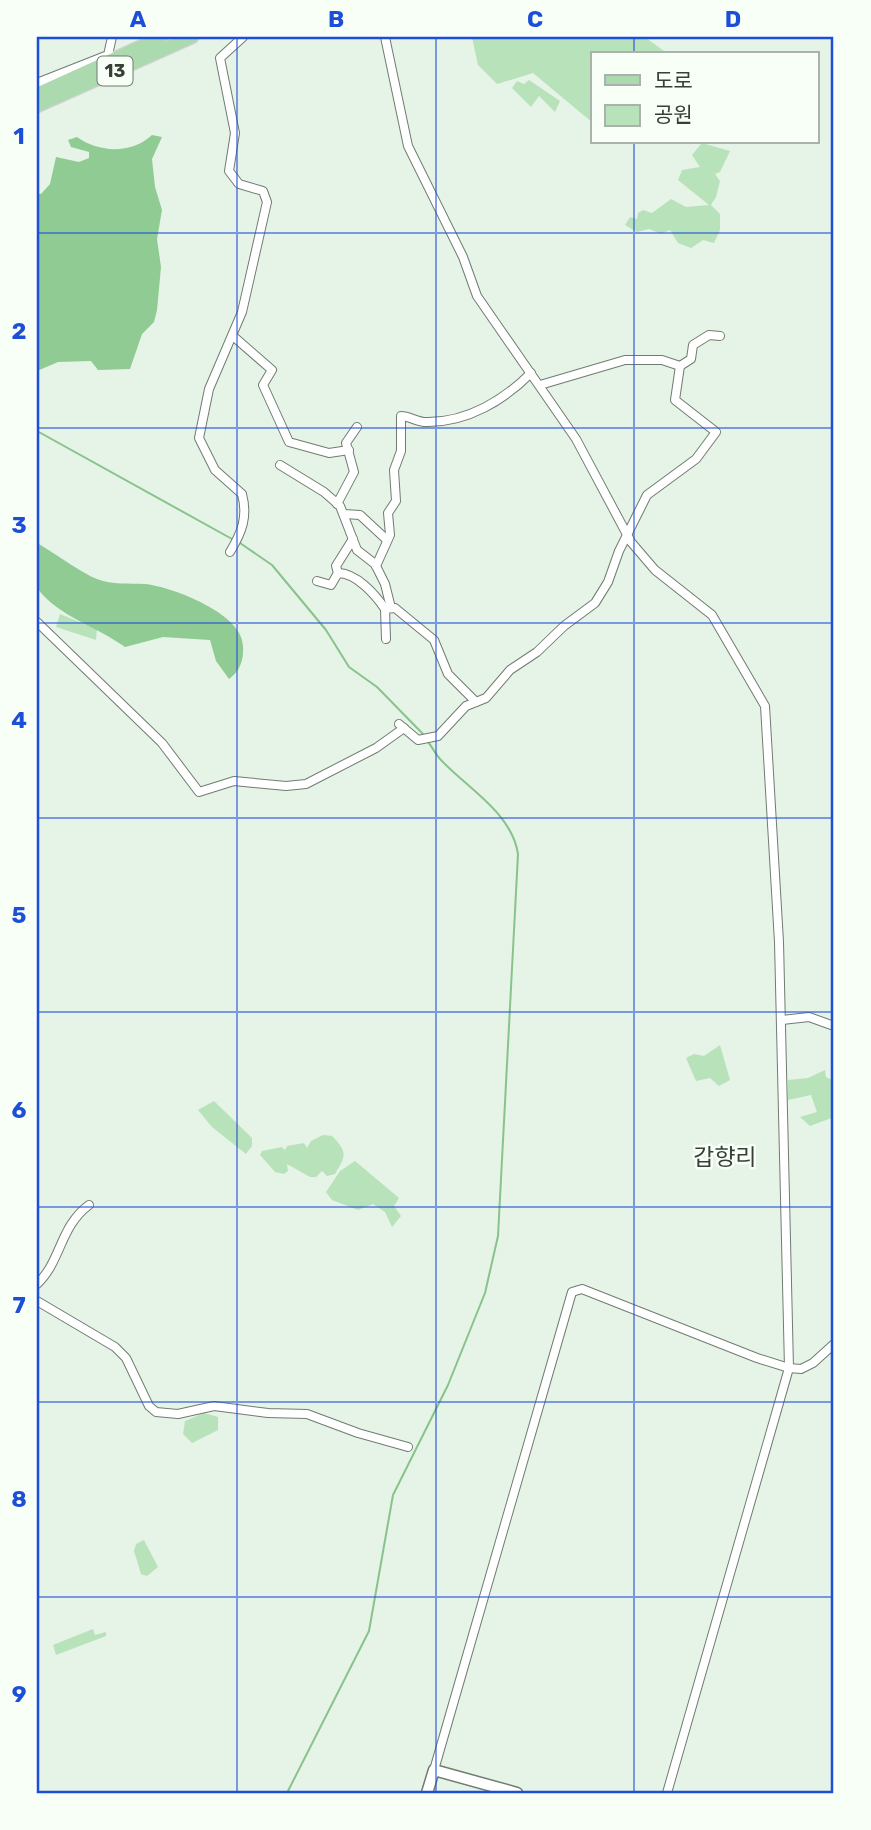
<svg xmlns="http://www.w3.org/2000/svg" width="871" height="1830" font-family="Rubik,'Noto Sans KR',sans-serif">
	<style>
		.green { fill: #b8e3ba }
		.forest { fill: #8fcb92 }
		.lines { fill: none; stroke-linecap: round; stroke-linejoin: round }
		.stream { stroke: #88c38b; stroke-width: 2 }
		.street-casing { stroke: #717c71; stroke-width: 10 }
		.secondary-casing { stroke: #717c71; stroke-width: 13 }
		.primary-casing { stroke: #cfd1cf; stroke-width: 15 }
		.street { stroke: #fff; stroke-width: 8 }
		.secondary { stroke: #fff; stroke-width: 10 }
		.primary { stroke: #abdaaf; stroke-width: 12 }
		.grid { fill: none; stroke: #1d4ed8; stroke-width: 2; stroke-opacity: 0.55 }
		.labels { text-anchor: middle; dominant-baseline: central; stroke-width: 5; stroke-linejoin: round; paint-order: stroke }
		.shield { fill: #f7fff7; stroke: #727872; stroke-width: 2 }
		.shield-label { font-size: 18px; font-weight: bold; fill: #393e39 }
		.quarter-label { font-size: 23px; fill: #393e39; stroke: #f7fff7 }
		.neatline { fill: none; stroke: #1d4ed8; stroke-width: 2.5 }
		.grid-label { font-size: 23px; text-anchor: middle; font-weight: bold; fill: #1d4ed8 }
	</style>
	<rect width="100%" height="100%" fill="#e6f3e7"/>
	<g class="green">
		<path d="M 472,37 L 645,37 L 668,54 L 593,54 L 593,123 L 533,73 L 497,84 L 478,65 Z"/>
		<path d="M 529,80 L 560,101 L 555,112 L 539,96 L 531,107 L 512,88 L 517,81 L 524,84 Z"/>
		<path d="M 702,143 L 730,151 L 720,172 L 715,174 L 720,181 L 716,197 L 711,205 L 720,214 L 720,230 L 714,243 L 703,240 L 691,248 L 678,243 L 670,230 L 661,234 L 649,229 L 637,232 L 625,225 L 630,217 L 637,219 L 638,213 L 643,210 L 652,213 L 671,199 L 686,207 L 709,205 L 678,180 L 682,170 L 700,167 L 692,155 Z"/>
		<path d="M 60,614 L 97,629 L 96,640 L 56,627 Z"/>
		<path d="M 720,1045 L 730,1080 L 719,1086 L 710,1078 L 696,1081 L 686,1058 L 694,1054 L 704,1056 Z"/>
		<path d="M 825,1070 L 826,1077 L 834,1081 L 834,1117 L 810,1126 L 800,1117 L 817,1112 L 811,1095 L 788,1100 L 788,1080 L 808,1078 Z"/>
		<path d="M 214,1101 L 252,1138 L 252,1146 L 246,1154 L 212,1127 L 198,1110 Z"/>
		<path d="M 323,1135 L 332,1136 C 348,1152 346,1156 335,1174 L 327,1176 L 322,1171 L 316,1177 L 310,1177 L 287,1164 L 288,1171 L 284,1174 L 275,1172 L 260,1155 L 262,1151 L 282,1147 L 285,1150 L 287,1146 L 304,1143 L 307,1148 L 311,1141 Z"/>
		<path d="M 355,1161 L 399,1198 L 394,1206 L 401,1216 L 392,1227 L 385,1212 L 373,1204 L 358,1210 L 332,1200 L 326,1192 L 340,1171 Z"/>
		<path d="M 204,1413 L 218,1417 L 218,1430 L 192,1443 L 183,1434 L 185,1421 Z"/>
		<path d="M 144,1540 L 158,1567 L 147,1576 L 141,1574 L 134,1551 L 136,1544 Z"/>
		<path d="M 93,1629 L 95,1635 L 106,1632 L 106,1636 L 56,1655 L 53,1645 Z"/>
	</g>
	<g class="forest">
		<path d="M 152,135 L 162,137 L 152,159 L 155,187 L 162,210 L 157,239 L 161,267 L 157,310 L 154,322 L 142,334 L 130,369 L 98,370 L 91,361 L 58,362 L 37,371 L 37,193 L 41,194 L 50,184 L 56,157 L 79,162 L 89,158 L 89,152 L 71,147 L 68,140 L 77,137 C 99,153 132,154 152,135 Z"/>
		<path d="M 37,543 C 53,552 83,574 97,579 C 113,585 128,583 145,584 C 173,587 243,614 243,646 C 244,660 240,671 229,679 L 216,661 L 210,640 L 163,637 L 125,647 C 96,626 59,617 37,588 Z"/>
	</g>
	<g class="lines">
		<g class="stream">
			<path d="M 37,431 L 232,539"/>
			<path d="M 240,543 L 272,565 L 326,630 L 349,667 L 377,687 L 423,734"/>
			<path d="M 287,1793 L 369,1631 L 393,1495 L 448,1385 L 485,1293 L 498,1236 L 518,854 C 512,813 467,788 441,760 C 436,755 433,748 428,742"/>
		</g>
		<g class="street-casing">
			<g id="street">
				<path d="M 385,37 L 408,146 L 463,257 L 477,296 L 576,439 L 631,542 L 655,570 L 712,615 L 765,706 L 779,942 L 789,1368 L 667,1793"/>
				<path d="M 37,83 L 108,55 L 112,37"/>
				<path d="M 233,336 L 272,370 L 263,385 L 289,442 L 329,453 L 349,450"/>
				<path d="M 540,385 L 625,360 L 662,360 L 680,366"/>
				<path d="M 280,465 L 324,492 L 340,506 L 357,550 L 375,564 L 385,584 L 391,608"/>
				<path d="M 337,504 L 354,472 L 346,443 L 357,427"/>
				<path d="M 344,514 L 360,515 L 387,540"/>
				<path d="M 230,552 C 242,532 248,517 242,494 L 215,470 L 199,438 L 209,389 L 242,312 L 267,202 L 263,191 L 239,184 L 229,171 L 235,133 L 220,58 L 243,37"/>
				<path d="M 376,566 L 390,535 L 388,513 L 396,501 L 394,470 L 401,451 L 401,416 C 410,416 418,423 428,422 C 468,422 504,400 531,373"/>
				<path d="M 338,573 L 336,566 L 353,539"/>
				<path d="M 317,581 L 331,585 L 338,573 C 356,573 375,594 385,609"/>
				<path d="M 37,622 L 162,743 L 199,792 L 234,781 L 286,786 L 306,784 L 376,748 L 404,728"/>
				<path d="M 386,639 L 385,609 L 395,608 L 434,640 L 448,674 L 476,702"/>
				<path d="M 399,724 L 418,740 L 438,736 L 466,706 L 486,698 L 510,670 L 537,652 L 564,626 L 595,603 L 608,582 L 619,551 L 647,495 L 696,459 L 716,432 L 675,400 L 680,366 L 691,359 L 693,345 L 709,335 L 720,336"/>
				<path d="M 782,1020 L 809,1017 L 834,1026"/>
				<path d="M 37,1284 C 61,1262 60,1226 89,1205"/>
				<path d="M 37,1301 L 115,1347 L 126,1358 L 149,1406 L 156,1412 L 178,1414 L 214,1406 L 268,1413 L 307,1414 L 358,1433 L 408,1447"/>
				<path d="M 434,1770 L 572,1292 L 582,1289 L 757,1358 L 789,1368 L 801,1369 L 813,1363 L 834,1344"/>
			</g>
		</g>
		<g class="secondary-casing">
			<path id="secondary" d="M 427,1793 L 434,1770 L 517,1793"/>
		</g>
		<g class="primary-casing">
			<g id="primary">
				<path d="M 37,94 L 162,37"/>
				<path d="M 37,106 L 192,37"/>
			</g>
		</g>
		<use href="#street" class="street"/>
		<use href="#secondary" class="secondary"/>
		<use href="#primary" class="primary"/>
	</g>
	<path class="grid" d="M 237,37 L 237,1793M 436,37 L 436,1793M 634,37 L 634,54M 634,142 L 634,1793M 37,233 L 834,233M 37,428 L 834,428M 37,623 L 834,623M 37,818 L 834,818M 37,1012 L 834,1012M 37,1207 L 834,1207M 37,1402 L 834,1402M 37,1597 L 834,1597"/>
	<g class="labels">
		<rect class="shield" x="97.5" y="56.5" width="35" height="29" rx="5"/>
		<g class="shield-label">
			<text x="115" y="71">13</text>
		</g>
		<g class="quarter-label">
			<text x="725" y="1157">갑향리</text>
		</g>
	</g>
	<rect width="871" height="1830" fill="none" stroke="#f7fff7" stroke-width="77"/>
	<rect x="591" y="52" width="228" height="91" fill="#f7fff7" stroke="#abb2ab" stroke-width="2"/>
	<rect x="605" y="75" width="35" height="10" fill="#abdaaf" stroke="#abb2ab" stroke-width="2"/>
	<text x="654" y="88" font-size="21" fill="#393e39">도로</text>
	<rect x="605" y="105" width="35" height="21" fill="#b8e3ba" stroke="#abb2ab" stroke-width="2"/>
	<text x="654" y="122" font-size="21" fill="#393e39">공원</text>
	<rect x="38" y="38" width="794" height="1754" class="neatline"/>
	<g class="grid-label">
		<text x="138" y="27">A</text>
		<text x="336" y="27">B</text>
		<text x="535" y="27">C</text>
		<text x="733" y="27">D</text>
		<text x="19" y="144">1</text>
		<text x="19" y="339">2</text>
		<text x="19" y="533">3</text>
		<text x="19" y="728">4</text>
		<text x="19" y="923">5</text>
		<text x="19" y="1118">6</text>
		<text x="19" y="1313">7</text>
		<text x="19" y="1507">8</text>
		<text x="19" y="1702">9</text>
	</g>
</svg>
